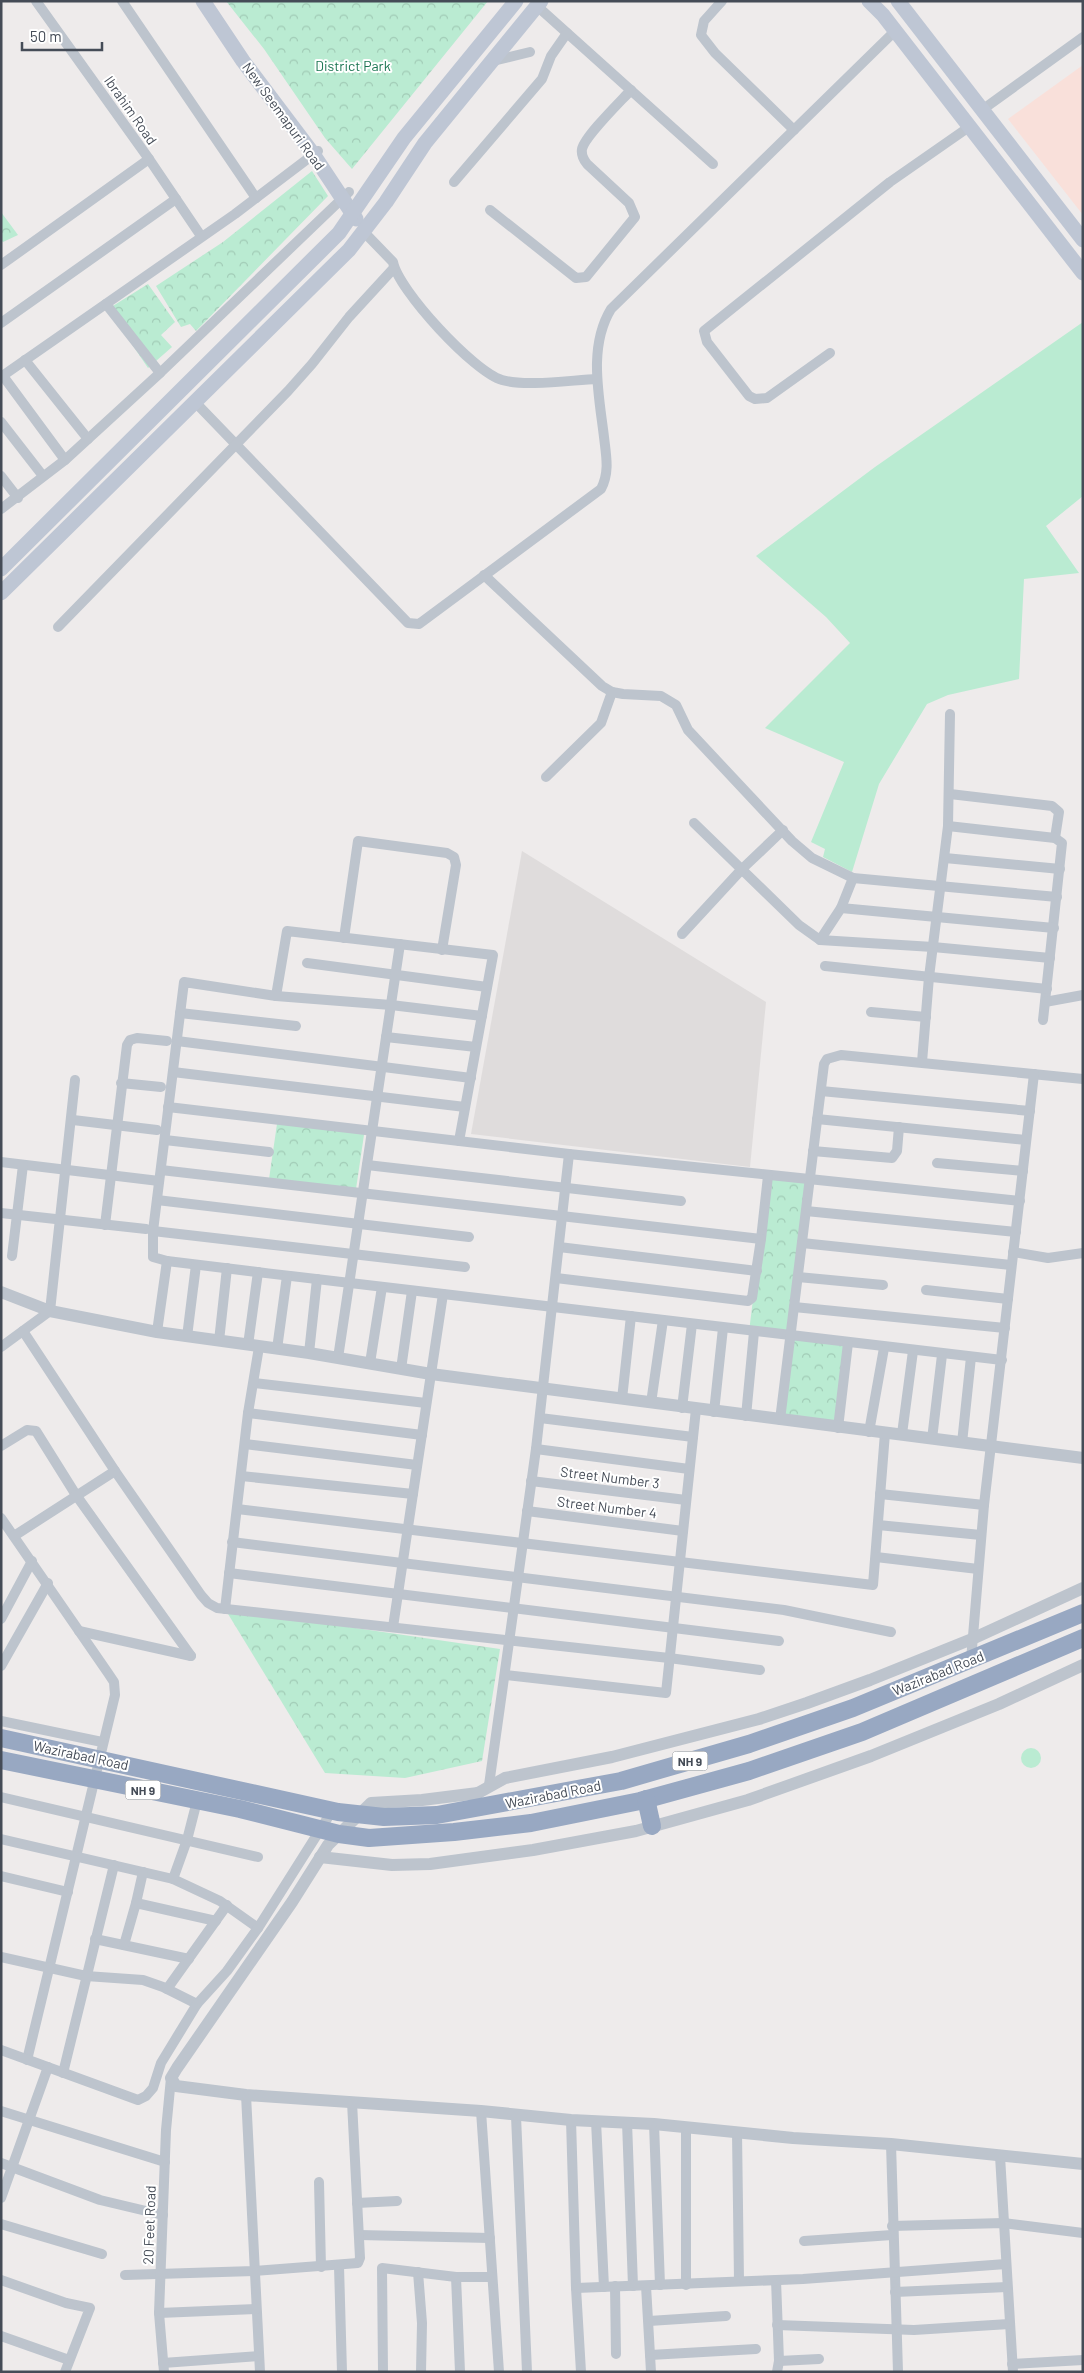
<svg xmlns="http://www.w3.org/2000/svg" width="1084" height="2373" font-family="Barlow,sans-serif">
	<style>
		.education { fill: #dfdcdc }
		.medical { fill: #f9e0da }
		.grass { fill: #baebd2 }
		.park { fill: url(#park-crowns) }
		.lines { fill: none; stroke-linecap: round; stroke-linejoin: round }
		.minor { stroke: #bdc4cd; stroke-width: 10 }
		.tertiary { stroke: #bdc4cd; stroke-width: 12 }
		.secondary { stroke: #bec6d4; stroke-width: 15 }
		.trunk { stroke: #98a8c2; stroke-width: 18 }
		.labels { text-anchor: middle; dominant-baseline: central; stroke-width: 4; stroke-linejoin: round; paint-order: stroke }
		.shield { fill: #fff; stroke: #7d8289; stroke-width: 1 }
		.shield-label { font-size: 12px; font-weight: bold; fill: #454c57 }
		.park-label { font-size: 14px; fill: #1a7451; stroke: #fff }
		.street-label { font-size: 14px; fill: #454c57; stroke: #fff }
	</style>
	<defs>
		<pattern id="park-crowns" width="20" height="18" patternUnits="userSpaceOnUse" patternTransform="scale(1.25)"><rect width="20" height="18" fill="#baebd2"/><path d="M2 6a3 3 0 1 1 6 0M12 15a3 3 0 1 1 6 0" fill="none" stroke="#a1cbb6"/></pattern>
	</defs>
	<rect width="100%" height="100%" fill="#eeebeb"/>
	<path class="education" d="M 522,851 L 766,1002 L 750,1167 L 471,1134 Z"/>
	<path class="medical" d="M 1083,65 L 1083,215 L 1008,119 Z"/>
	<g class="grass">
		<path d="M 1083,322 L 1083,496 L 1046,526 L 1079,573 L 1024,579 L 1019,679 L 948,695 L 927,704 L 879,784 L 852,872 L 823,857 L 825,849 L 811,842 L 844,762 L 765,728 L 850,643 L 826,617 L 756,556 L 875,467 Z"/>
		<circle cx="1031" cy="1758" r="10"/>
	</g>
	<g class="park">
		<path d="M 226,1 L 488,1 L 352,169 L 325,138 L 264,49 Z"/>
		<path d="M 312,171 L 328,196 L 196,331 L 190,324 L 181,327 L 156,286 L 223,242 Z"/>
		<path d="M 1,212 L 18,235 L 3,242 L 1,240 Z"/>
		<path d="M 148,284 L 175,322 L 161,335 L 172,347 L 148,368 L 108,309 Z"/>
		<path d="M 278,1117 L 365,1128 L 356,1189 L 269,1179 Z"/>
		<path d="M 768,1176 L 809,1181 L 790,1336 L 848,1343 L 838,1428 L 780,1420 L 790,1337 L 749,1332 Z"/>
		<path d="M 225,1609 L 500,1649 L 482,1761 L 405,1778 L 325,1773 Z"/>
	</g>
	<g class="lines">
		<g class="minor">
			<path d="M 36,1 L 149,159 L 201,236"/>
			<path d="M 122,1 L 256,198"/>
			<path d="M 722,1 L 704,21 L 701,35 L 715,53 L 794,130"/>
			<path d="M 537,6 L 713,164"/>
			<path d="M 493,61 L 530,52"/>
			<path d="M 982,110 L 1083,37"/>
			<path d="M 454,182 L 542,79 L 551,56 L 567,33"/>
			<path d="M 490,210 L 576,278 L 586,277 L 635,217 L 629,203 L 587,164 C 583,159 581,155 582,149 C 585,136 620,102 631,90"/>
			<path d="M 363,231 L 393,262 C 398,290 474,372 502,380 C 525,387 572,380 597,379"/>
			<path d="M 1,265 L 149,159"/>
			<path d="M 1,323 L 176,199"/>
			<path d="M 830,353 L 767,398 L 755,399 L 749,396 L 707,342 L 704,331 L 890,182 L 969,127"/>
			<path d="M 25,360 L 88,439"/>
			<path d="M 160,373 L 349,192"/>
			<path d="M 3,376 L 65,460"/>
			<path d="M 1,377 L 235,214 L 318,151"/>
			<path d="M 194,401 L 408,623 L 419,624 L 601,489 C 610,472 606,455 604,437 C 599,395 588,347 611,309 L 895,31"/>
			<path d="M 1,422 L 43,476"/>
			<path d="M 1,476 L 18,498"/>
			<path d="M 1,509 L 65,460 L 160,373 L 106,304"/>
			<path d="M 484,575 L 602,686 L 612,692 L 623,694 L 661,696 L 676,705 L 688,730 L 792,841 L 812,858 L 853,878 L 1057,897"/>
			<path d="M 58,627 L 288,391 L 312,364 L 349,317 L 394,268"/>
			<path d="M 546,777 L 601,723 L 612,692"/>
			<path d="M 950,794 L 1052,806 L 1059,812 L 1055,838"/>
			<path d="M 694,823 L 799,925 L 820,940 L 933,947 L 1050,958"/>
			<path d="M 948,826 L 1055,838 L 1062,843 L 1043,1020"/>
			<path d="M 945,858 L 1060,869"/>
			<path d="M 841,908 L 1054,928"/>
			<path d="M 682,934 L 742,869 L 783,830"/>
			<path d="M 344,938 L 358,841 L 447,853 L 454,857 L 456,865 L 442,950"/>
			<path d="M 820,940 L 841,908 L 853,878"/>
			<path d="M 307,963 L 487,987"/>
			<path d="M 825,966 L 1047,989"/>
			<path d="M 276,996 L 287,931 L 493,955 L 459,1141"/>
			<path d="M 1045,1002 L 1083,995"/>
			<path d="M 871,1012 L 926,1017"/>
			<path d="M 180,1013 L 296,1026"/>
			<path d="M 482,1016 L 391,1005 L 276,996 L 184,982 L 153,1231 L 153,1257 L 167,1261 C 445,1295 723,1328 1002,1360"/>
			<path d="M 386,1037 L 476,1047"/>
			<path d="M 177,1041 L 471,1078"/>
			<path d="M 922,1062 L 929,977 L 948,826 L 950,714"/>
			<path d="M 173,1072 L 465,1107"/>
			<path d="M 121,1083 L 161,1087"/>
			<path d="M 821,1091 L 1030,1111"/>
			<path d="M 168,1107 L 569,1154 L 1020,1201"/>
			<path d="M 817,1119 L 1026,1140"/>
			<path d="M 73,1120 L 157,1130"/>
			<path d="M 165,1140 L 269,1152"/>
			<path d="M 813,1151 L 892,1158 L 897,1151 L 899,1127"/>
			<path d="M 1,1162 L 159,1181"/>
			<path d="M 937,1163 L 1023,1171"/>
			<path d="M 367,1165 L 681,1201"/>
			<path d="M 161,1170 L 761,1239 L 768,1176"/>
			<path d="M 157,1200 L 469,1237"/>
			<path d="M 806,1211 L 1016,1232"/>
			<path d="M 1,1213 L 146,1229"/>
			<path d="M 105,1225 L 127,1045 L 130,1040 L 137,1038 L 167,1041"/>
			<path d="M 153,1231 L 465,1267"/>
			<path d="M 802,1243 L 1011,1265"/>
			<path d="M 559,1247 L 757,1271"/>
			<path d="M 1013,1252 L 1048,1258 L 1083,1253"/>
			<path d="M 12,1256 L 23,1165"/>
			<path d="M 798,1277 L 883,1285"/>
			<path d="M 556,1278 L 748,1301 L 752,1298 L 761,1239"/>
			<path d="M 926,1290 L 1008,1299"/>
			<path d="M 794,1307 L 1005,1328"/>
			<path d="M 23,1331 L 115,1471 L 201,1595 L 208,1603 L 217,1608 L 669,1658 L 760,1670"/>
			<path d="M 157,1332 L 167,1261"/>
			<path d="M 187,1337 L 196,1265"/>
			<path d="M 219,1341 L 227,1268"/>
			<path d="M 248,1345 L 258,1272"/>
			<path d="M 1,1347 L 50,1311 L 75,1080"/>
			<path d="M 277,1349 L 287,1276"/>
			<path d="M 309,1353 L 317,1279"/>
			<path d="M 338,1358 L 400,944"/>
			<path d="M 370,1363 L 382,1287"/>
			<path d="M 401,1369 L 412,1291"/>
			<path d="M 254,1383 L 426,1403"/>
			<path d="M 622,1399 L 631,1316"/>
			<path d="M 651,1403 L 663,1320"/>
			<path d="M 682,1408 L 692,1324"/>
			<path d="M 714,1412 L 723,1328"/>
			<path d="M 248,1413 L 422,1435"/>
			<path d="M 746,1416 L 754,1332"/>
			<path d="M 540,1418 L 693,1437"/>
			<path d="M 780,1420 L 824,1064 L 827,1059 L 841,1055 L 1083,1079"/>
			<path d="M 838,1428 L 848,1343"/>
			<path d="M 869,1432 L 884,1348"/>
			<path d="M 902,1434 L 913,1351"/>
			<path d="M 932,1439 L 942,1355"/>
			<path d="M 962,1443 L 971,1357"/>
			<path d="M 245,1444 L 417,1465"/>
			<path d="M 1,1446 L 27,1430 L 36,1431 L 76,1495 L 191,1656"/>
			<path d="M 536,1449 L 689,1469"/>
			<path d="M 241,1476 L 413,1494"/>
			<path d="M 531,1481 L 686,1500"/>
			<path d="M 880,1494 L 984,1505"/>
			<path d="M 237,1509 L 873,1585 L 885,1433"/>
			<path d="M 527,1511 L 683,1531"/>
			<path d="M 1,1518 L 108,1673 L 114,1682 L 115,1695 L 27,2060"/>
			<path d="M 878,1525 L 981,1535"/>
			<path d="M 14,1536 L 115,1471"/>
			<path d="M 232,1542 L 784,1610 L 891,1632"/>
			<path d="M 876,1557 L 978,1569"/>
			<path d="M 229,1573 L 779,1641"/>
			<path d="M 225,1609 L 248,1413 L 259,1347"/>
			<path d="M 1,1619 L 32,1561"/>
			<path d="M 393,1627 L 443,1294"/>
			<path d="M 79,1631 L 191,1656"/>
			<path d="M 971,1660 L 984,1505 L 1034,1074"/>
			<path d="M 1,1666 L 48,1583"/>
			<path d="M 506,1675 L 666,1693 L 696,1409"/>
			<path d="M 1,1721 L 102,1742"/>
			<path d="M 489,1785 L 536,1449 L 569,1154"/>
			<path d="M 1,1797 L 258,1857"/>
			<path d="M 1,1839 L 173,1879 L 220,1901 L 258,1928"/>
			<path d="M 1,1876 L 68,1892"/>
			<path d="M 173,1879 L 187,1840 L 197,1801"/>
			<path d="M 136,1903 L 143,1872"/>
			<path d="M 95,1939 L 189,1959"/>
			<path d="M 124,1945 L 136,1903 L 216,1921"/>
			<path d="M 1,1957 L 86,1976 L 143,1980 L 163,1987 L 197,2004"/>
			<path d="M 167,1989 L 227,1905"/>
			<path d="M 1,2050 L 138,2100 L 146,2096 L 153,2088 L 161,2063 L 197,2004 L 227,1971 L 258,1928 L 332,1811"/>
			<path d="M 63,2073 L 114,1865"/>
			<path d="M 246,2095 L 260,2372"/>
			<path d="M 1,2111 L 165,2162"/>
			<path d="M 481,2111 L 499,2372"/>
			<path d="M 516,2116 L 527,2372"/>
			<path d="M 571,2120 L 576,2288 L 581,2372"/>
			<path d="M 596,2121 L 604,2287"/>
			<path d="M 627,2122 L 633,2286"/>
			<path d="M 654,2124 L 660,2285"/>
			<path d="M 686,2127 L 686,2285"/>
			<path d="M 737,2132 L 739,2281"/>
			<path d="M 891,2144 L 898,2372"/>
			<path d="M 1000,2156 L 1013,2372"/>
			<path d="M 1,2163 L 100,2200 L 163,2215"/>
			<path d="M 319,2182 L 321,2267"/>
			<path d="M 1,2198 L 48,2067"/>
			<path d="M 357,2203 L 397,2201"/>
			<path d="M 1,2224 L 102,2254"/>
			<path d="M 892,2226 L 1003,2223 L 1083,2233"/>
			<path d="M 359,2235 L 490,2238"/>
			<path d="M 804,2241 L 892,2235"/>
			<path d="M 339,2266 L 342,2372"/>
			<path d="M 418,2272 L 422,2323 L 421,2372"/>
			<path d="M 125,2275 L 254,2271 L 358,2263 L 360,2258 L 352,2102"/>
			<path d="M 456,2277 L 460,2372"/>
			<path d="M 1,2280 L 66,2303 L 90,2308 L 65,2372"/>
			<path d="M 776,2280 L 779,2361 L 777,2372"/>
			<path d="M 615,2286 L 616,2354"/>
			<path d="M 646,2286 L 651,2372"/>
			<path d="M 576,2288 L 803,2279 L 1006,2264"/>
			<path d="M 895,2292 L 1007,2287"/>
			<path d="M 159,2313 L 256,2309"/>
			<path d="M 649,2321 L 726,2316"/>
			<path d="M 777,2325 L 914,2330 L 1009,2324"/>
			<path d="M 1,2336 L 69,2360"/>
			<path d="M 650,2355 L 756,2349"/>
			<path d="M 779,2361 L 819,2359"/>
			<path d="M 163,2363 L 259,2356"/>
			<path d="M 1012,2364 L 1083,2360"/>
			<path d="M 164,2372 L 159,2313 L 166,2130 L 171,2078"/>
			<path d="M 383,2372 L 382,2268 L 456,2277 L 492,2277"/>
		</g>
		<g class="tertiary">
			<path d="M 1,1292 L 50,1311 L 157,1332 L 309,1353 L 431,1374 L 1083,1458"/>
			<path d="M 478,1793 L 422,1800 L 371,1803 L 328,1845 L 292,1902 L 177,2068 L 171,2078 L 176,2086 L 246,2095 L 481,2111 L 571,2120 L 654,2124 L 793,2138 L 891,2144 L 1083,2164"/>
			<path d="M 475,1800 L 478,1793 L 505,1778 L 612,1757 L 759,1719 L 807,1703 L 870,1680 L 972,1639 L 1083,1588"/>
			<path d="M 320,1857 L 392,1865 L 430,1864 L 533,1850 L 636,1831 L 748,1800 L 871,1756 L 999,1704 L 1083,1665"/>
		</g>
		<g class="secondary">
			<path d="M 203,1 L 243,61 L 311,151 L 356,219"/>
			<path d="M 869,1 L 883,15 L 1083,273"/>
			<path d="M 898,1 L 1083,240"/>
			<path d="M 1,569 L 339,233 L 404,138 L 516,1"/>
			<path d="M 1,593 L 349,250 L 386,202 L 425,143 L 541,1"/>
		</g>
		<g class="trunk">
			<path d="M 1,1738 L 338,1812 L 384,1817 L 437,1815 L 621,1781 L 749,1744 L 853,1708 L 1083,1613"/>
			<path d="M 1,1760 L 240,1809 L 339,1834 L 369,1838 L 454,1832 L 531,1823 L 640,1801 L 749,1771 L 862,1732 L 1083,1638"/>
			<path d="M 646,1799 L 652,1826"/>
		</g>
	</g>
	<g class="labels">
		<g class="shield">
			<rect x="672.5" y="1751.5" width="35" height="19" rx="4"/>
			<rect x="125.5" y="1780.5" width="35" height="19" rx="4"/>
		</g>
		<g class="shield-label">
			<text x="690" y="1761">NH 9</text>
			<text x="143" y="1790">NH 9</text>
		</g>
		<g class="park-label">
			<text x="353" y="65">District Park</text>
		</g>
		<g class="street-label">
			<text transform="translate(131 110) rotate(55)">Ibrahim Road</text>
			<text transform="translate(284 116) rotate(54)">New Seemapuri Road</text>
			<text transform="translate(610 1477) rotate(7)">Street Number 3</text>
			<text transform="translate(607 1507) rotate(7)">Street Number 4</text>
			<text transform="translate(938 1673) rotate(-22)">Wazirabad Road</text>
			<text transform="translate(81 1755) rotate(12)">Wazirabad Road</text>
			<text transform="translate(553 1794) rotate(-11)">Wazirabad Road</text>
			<text transform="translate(149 2225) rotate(-88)">20 Feet Road</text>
		</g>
	</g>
	<rect width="1084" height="2373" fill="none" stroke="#454c57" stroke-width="5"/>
	<path d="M22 42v8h80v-8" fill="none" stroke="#454c57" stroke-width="2.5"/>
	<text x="30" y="42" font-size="15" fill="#454c57" stroke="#ffffff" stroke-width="4" paint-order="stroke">50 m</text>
</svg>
